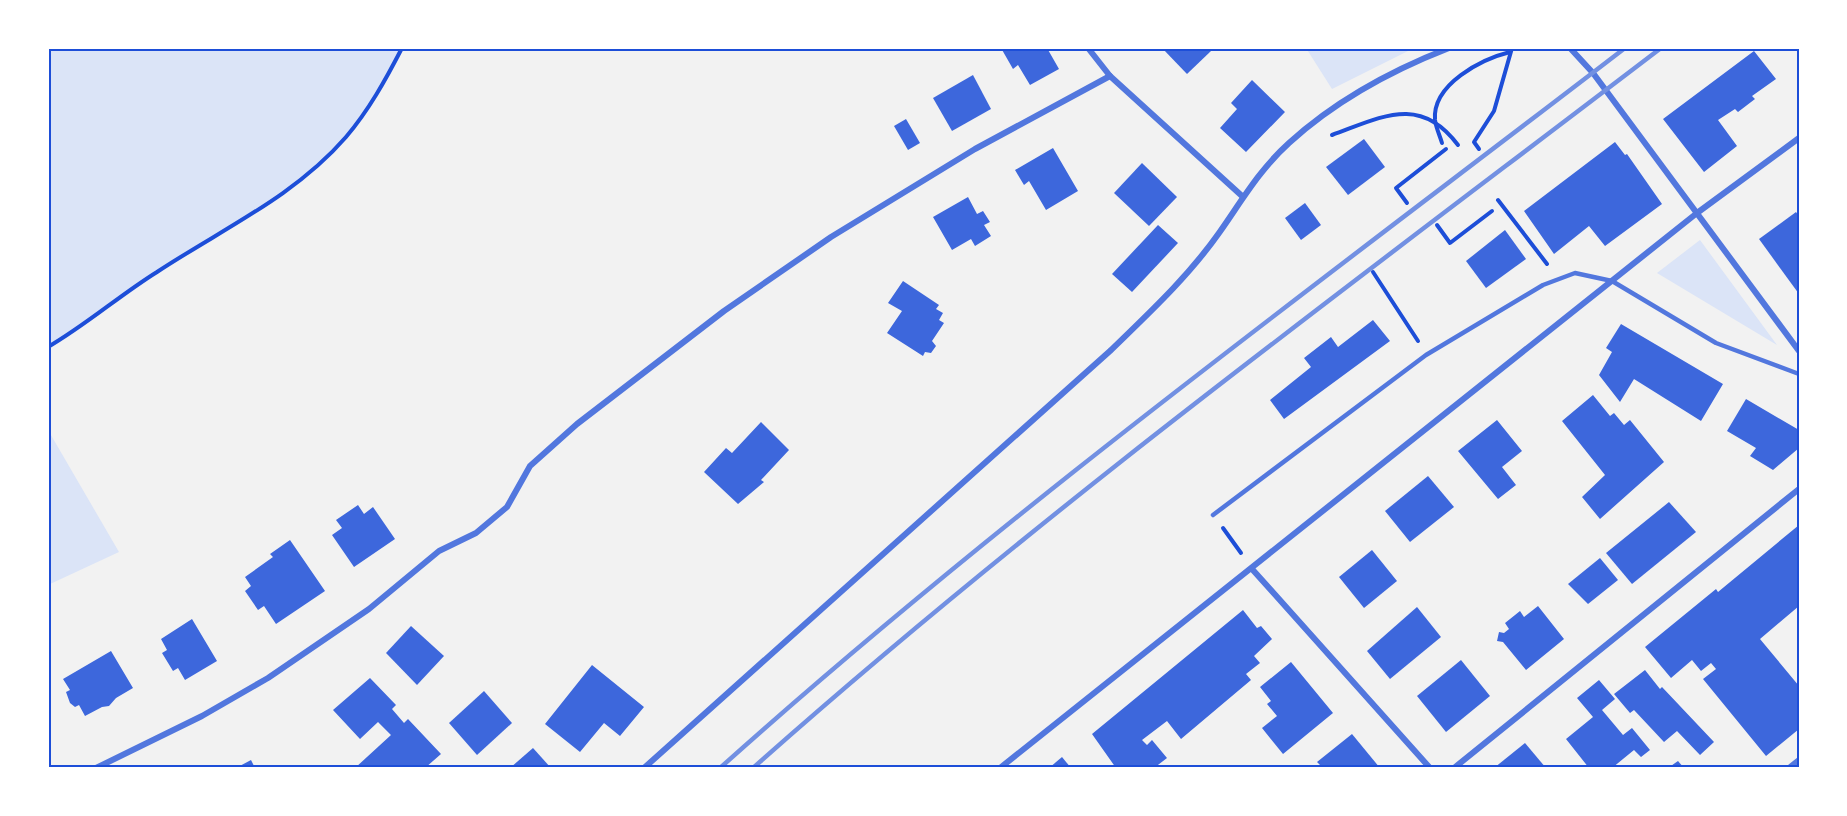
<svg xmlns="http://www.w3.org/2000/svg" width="1847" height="816" font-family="Spectral,serif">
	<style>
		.green { fill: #dbe4f7 }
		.building { fill: #3d67dc }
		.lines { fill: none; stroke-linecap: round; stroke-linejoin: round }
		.path { stroke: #1d4ed8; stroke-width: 4 }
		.service { stroke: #5277de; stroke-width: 4.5 }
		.minor { stroke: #5277de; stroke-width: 6 }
		.rail { stroke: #7290e2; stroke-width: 4.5 }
		.neatline { fill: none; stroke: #1d4ed8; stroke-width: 2 }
	</style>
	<rect width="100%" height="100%" fill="#f2f2f2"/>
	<g class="green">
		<path d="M 48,48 L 402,48 L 379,90 L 347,136 L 301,180 L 190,251 L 48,347 Z"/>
		<path d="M 1306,48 L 1414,48 L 1332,89 Z"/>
		<path d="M 1700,240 L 1777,345 L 1657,273 Z"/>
		<path d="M 48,430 L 119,552 L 48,585 Z"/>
	</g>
	<g class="building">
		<path d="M 1001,48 L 1047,48 L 1059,69 L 1030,85 L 1018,65 L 1013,69 Z"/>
		<path d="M 1162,48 L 1209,48 L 1211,51 L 1187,74 Z"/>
		<path d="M 1754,51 L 1776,79 L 1752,96 L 1755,99 L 1738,112 L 1735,109 L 1718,120 L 1737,146 L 1704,172 L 1663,119 Z"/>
		<path d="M 973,75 L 991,109 L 952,131 L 933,98 Z"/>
		<path d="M 1252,80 L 1285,112 L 1246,152 L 1220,128 L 1237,109 L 1231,103 Z"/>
		<path d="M 906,119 L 920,143 L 908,150 L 894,126 Z"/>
		<path d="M 1364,139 L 1385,167 L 1348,195 L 1326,167 Z"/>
		<path d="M 1615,142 L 1625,155 L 1627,154 L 1662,204 L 1605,246 L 1589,226 L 1554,254 L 1524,211 Z"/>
		<path d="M 1053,148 L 1078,191 L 1046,210 L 1029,181 L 1024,185 L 1015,170 Z"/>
		<path d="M 1142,163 L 1177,197 L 1149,226 L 1114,193 Z"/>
		<path d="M 968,197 L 977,214 L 983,211 L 990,222 L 984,225 L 991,236 L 975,246 L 971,239 L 952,250 L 933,217 Z"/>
		<path d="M 1305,203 L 1321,225 L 1301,240 L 1285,218 Z"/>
		<path d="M 1796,212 L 1799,216 L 1799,294 L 1759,239 Z"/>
		<path d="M 1158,225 L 1178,243 L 1132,292 L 1112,274 Z"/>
		<path d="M 1505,230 L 1526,259 L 1486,288 L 1466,261 Z"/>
		<path d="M 903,281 L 939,305 L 936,309 L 943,313 L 939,320 L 944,323 L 932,341 L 936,346 L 931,353 L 925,352 L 923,356 L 887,333 L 902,311 L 888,303 Z"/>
		<path d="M 1373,320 L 1390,341 L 1284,419 L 1270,400 L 1311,367 L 1304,358 L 1331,337 L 1338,347 Z"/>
		<path d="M 1621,324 L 1723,384 L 1701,421 L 1634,379 L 1620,402 L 1599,375 L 1612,352 L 1606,348 Z"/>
		<path d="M 1593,395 L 1610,416 L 1614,413 L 1624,425 L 1630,420 L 1664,462 L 1600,519 L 1582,497 L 1605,475 L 1562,421 Z"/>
		<path d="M 1746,399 L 1799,430 L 1799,448 L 1773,470 L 1750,456 L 1756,448 L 1727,431 Z"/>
		<path d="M 1497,420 L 1522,451 L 1502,467 L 1516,485 L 1498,499 L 1458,451 Z"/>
		<path d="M 761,422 L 789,450 L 761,480 L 764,482 L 738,504 L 704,472 L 726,448 L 732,453 Z"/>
		<path d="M 1428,476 L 1454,507 L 1410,542 L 1385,511 Z"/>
		<path d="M 1669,502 L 1696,532 L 1632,584 L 1606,553 Z"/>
		<path d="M 358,505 L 364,514 L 373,507 L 395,539 L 354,567 L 332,535 L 342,528 L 336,520 Z"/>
		<path d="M 1799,525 L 1799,606 L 1760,639 L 1799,686 L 1799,729 L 1766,756 L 1703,679 L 1716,669 L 1711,663 L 1701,671 L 1692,660 L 1671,678 L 1645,647 L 1716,589 L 1718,592 Z"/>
		<path d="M 290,540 L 325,591 L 276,624 L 264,606 L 258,610 L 245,591 L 251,586 L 245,577 L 273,557 L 270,554 Z"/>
		<path d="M 1372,550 L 1397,581 L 1364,608 L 1339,577 Z"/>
		<path d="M 1600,558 L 1618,580 L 1588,604 L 1568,584 Z"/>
		<path d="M 1538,606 L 1564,639 L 1526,670 L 1503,642 L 1497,641 L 1499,632 L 1504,633 L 1509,629 L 1505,623 L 1520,611 L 1524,617 Z"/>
		<path d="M 1417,607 L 1441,637 L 1390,679 L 1367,651 Z"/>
		<path d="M 1243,610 L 1257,628 L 1261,626 L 1272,639 L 1254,656 L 1260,663 L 1246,674 L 1251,680 L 1181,739 L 1167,721 L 1142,740 L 1147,745 L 1152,740 L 1167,758 L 1154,768 L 1116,768 L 1092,734 Z"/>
		<path d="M 192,619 L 217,661 L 185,680 L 178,668 L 173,671 L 162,653 L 167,650 L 161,639 Z"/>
		<path d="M 411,626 L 444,656 L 417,685 L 386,653 Z"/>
		<path d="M 111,651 L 133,688 L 116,698 L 109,706 L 102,707 L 85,716 L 79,705 L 75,707 L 70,703 L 66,692 L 70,690 L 63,679 Z"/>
		<path d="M 1461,660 L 1490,696 L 1446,732 L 1417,696 Z"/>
		<path d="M 1291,662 L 1333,713 L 1283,754 L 1262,728 L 1277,716 L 1267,704 L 1271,701 L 1260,687 Z"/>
		<path d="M 592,665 L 644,707 L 620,736 L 604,723 L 580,752 L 545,724 Z"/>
		<path d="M 1645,670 L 1660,689 L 1662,687 L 1714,742 L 1700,755 L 1677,731 L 1664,742 L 1634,710 L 1630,713 L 1614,694 Z"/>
		<path d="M 370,678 L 396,705 L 392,709 L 404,723 L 408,719 L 441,754 L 425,768 L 355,768 L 391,735 L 378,722 L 360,739 L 333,710 Z"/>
		<path d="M 1599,680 L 1615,699 L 1602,710 L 1623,735 L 1632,728 L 1650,750 L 1641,757 L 1634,750 L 1612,768 L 1589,768 L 1566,739 L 1593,717 L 1577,698 Z"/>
		<path d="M 484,691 L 512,723 L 477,755 L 449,723 Z"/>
		<path d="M 1352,734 L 1380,768 L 1323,768 L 1317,762 Z"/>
		<path d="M 1525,743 L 1546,768 L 1494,768 Z"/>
		<path d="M 533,748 L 551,768 L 510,768 Z"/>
		<path d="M 1062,757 L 1071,768 L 1049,768 Z"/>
		<path d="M 251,760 L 255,768 L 236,768 Z"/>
		<path d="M 1678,761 L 1684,768 L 1668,768 Z"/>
	</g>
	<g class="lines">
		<g class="path">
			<path d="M 1332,135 C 1382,117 1420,94 1458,145"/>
			<path d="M 1442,143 C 1440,136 1436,128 1435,120 C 1432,84 1482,59 1510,52"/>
			<path d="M 1479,149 L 1474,142 L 1494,111 L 1512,48"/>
			<path d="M 1498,200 L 1547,264"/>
			<path d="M 1407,203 L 1396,188 L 1446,149"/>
			<path d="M 1437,225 L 1450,243 L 1492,211"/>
			<path d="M 1373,272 L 1418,341"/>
			<path d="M 48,347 C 86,325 120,295 157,272 C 222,229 294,197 346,137 C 369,110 386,79 402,48"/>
			<path d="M 1223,528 L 1241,553"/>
		</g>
		<path class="service" d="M 1213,515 L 1426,355 L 1543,285 L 1575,273 L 1612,281 L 1716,343 L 1799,374"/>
		<g class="minor">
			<path d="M 1088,48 L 1110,76 L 1242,196"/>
			<path d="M 1570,48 L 1593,73 L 1799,351"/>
			<path d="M 1252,569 L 1430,768"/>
			<path d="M 96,768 L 202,716 L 268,678 L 369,609 L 439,551 L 476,533 L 507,507 L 530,466 L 577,424 L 724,311 L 831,237 L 975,149 L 1110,76"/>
			<path d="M 644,768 L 1110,351 C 1148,314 1188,277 1219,233 C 1241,202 1259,170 1289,143 C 1335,101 1390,71 1449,48"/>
			<path d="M 1000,768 L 1697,213 L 1799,138"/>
			<path d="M 1454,768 L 1799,489"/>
			<path d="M 1789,768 L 1799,760"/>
		</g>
		<g class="rail">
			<path d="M 720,768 C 1008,510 1319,283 1625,48"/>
			<path d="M 753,768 C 1042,511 1353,283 1661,48"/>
		</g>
	</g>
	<rect width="1847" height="816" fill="none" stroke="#ffffff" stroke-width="99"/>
	<rect x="50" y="50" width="1748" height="716" class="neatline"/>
</svg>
